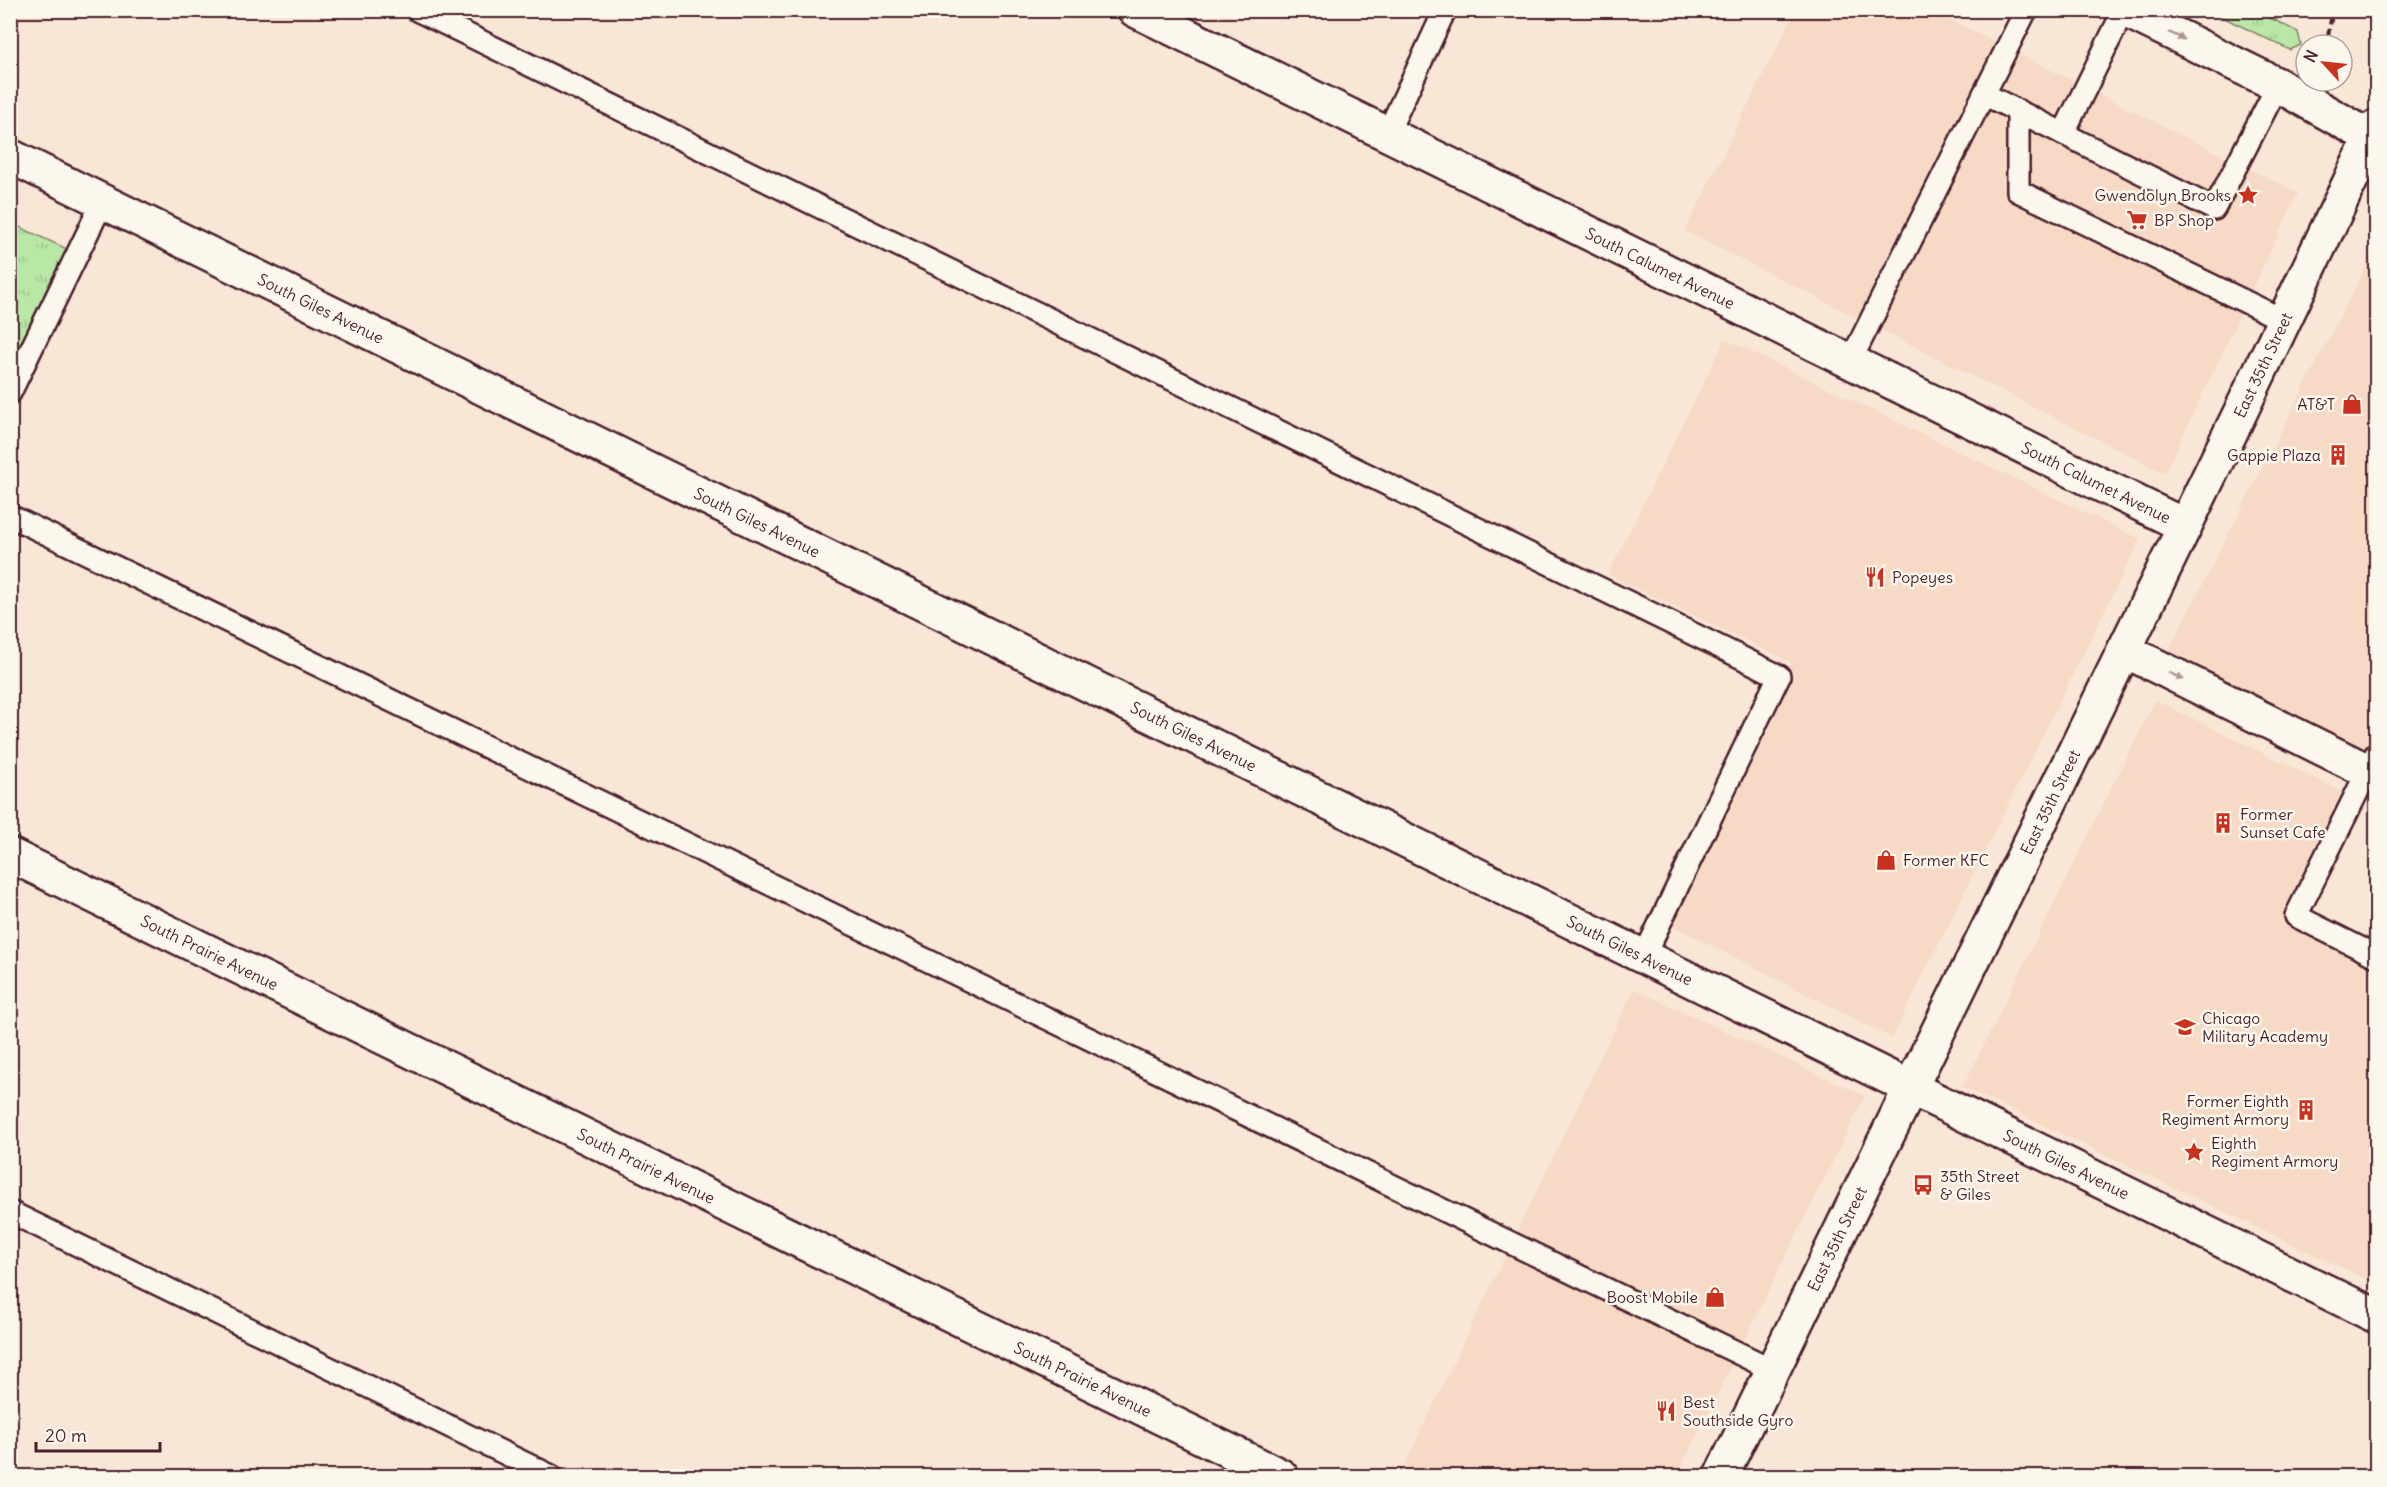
<svg xmlns="http://www.w3.org/2000/svg" width="2387" height="1487" font-family="Delius,sans-serif">
	<style>
		.built { fill: #f6dac6 }
		.grass { fill: url(#grass-tufts); stroke: #828368; stroke-width: 1.5 }
		.garden { fill: url(#garden-dots); stroke: #828368; stroke-width: 1.5 }
		.lines { fill: none; stroke-linecap: round; stroke-linejoin: round }
		.service-casing { stroke: #4a1f2b; stroke-width: 26 }
		.minor-casing { stroke: #4a1f2b; stroke-width: 38 }
		.secondary-casing { stroke: #4a1f2b; stroke-width: 38 }
		.path { stroke: #4a1f2b; stroke-width: 4; stroke-dasharray: 6 4.5; stroke-linecap: butt }
		.service { stroke: #fbf7ec; stroke-width: 21 }
		.minor { stroke: #fbf7ec; stroke-width: 33 }
		.secondary { stroke: #fbf7ec; stroke-width: 33 }
		.oneway { fill: #ab9695 }
		.labels { text-anchor: middle; dominant-baseline: central; stroke-width: 5; stroke-linejoin: round; paint-order: stroke }
		.poi-label { font-size: 16px; fill: #4a1f2b; stroke: #fbf7ec; text-anchor: start }
		.street-label { font-size: 16px; fill: #4a1f2b; stroke: #fbf7ec }
	</style>
	<defs>
		<pattern id="grass-tufts" width="24" height="20" patternUnits="userSpaceOnUse" patternTransform="scale(1.5)"><rect width="24" height="20" fill="#b9e7a6"/><path d="M3 7l-1-3M5 7V3M7 7l1-3M15 17l-1-3M17 17v-4M19 17l1-3" fill="none" stroke="#a1c68f"/></pattern>
		<pattern id="garden-dots" width="8" height="8" patternUnits="userSpaceOnUse" patternTransform="scale(1.5)"><rect width="8" height="8" fill="#b9e7a6"/><path d="M2 2h.1M6 6h.1" fill="none" stroke="#a1c68f" stroke-width="1.8" stroke-linecap="round"/></pattern>
	</defs>
	<rect width="100%" height="100%" fill="#f8e6d6"/>
	<filter id="ink" filterUnits="userSpaceOnUse"><feTurbulence type="fractalNoise" baseFrequency=".0167" numOctaves="2"/><feDisplacementMap in="SourceGraphic" scale="12" xChannelSelector="R" yChannelSelector="G"/><feConvolveMatrix kernelMatrix="1 2 1 2 8 2 1 2 1" color-interpolation-filters="sRGB"/></filter>
	<g filter="url(#ink)">
		<g class="built">
			<path d="M 1795,11 L 1932,11 L 2298,193 L 2165,473 L 1685,231 Z"/>
			<path d="M 2376,247 L 2376,754 L 2375,756 L 2168,652 Z"/>
			<path d="M 1725,339 L 2140,539 L 1892,1038 L 1666,922 L 1791,662 L 1608,575 Z"/>
			<path d="M 2155,700 L 2355,798 L 2291,924 L 2376,967 L 2376,1284 L 1963,1087 Z"/>
			<path d="M 1634,989 L 1865,1096 L 1677,1476 L 1399,1476 Z"/>
		</g>
		<g class="grass">
			<path d="M 2210,11 L 2275,11 L 2280,13 L 2276,21 L 2298,32 L 2301,45 L 2290,50 Z"/>
			<path d="M 11,223 L 67,249 L 11,365 Z"/>
		</g>
		<path class="garden" d="M 2254,11 L 2275,11 L 2280,13 L 2276,21 Z"/>
		<g class="lines">
			<g class="service-casing">
				<g id="service">
					<path d="M 417,10 L 1779,676 L 1643,958"/>
					<path d="M 1984,94 L 2214,209 L 2278,85"/>
					<path d="M 2018,111 L 2018,191 L 2285,321"/>
					<path d="M 1387,134 L 1445,10"/>
					<path d="M 2063,134 L 2124,10"/>
					<path d="M 1850,362 L 2026,10"/>
					<path d="M 10,393 L 103,201"/>
					<path d="M 10,516 L 1773,1370"/>
					<path d="M 2376,754 L 2296,916 L 2376,956"/>
					<path d="M 10,1212 L 551,1476"/>
				</g>
			</g>
			<g class="minor-casing">
				<g id="minor">
					<path id="s1" d="M 1135,10 L 2185,526"/>
					<path id="s2" d="M 10,156 L 2376,1316"/>
					<path d="M 2124,650 L 2376,775"/>
					<path id="s3" d="M 10,855 L 1281,1476"/>
				</g>
			</g>
			<g class="secondary-casing">
				<g id="secondary">
					<path d="M 2125,10 L 2278,85 L 2372,138"/>
					<path id="s4" d="M 1721,1476 L 2240,413 L 2376,127"/>
				</g>
			</g>
			<path class="path" d="M 2326,45 L 2333,10"/>
			<use href="#service" class="service"/>
			<use href="#minor" class="minor"/>
			<use href="#secondary" class="secondary"/>
		</g>
		<defs><path id="oneway-solid" d="M-6-.8H1V-3.2L6.5 0L1 3.2V.8H-6Z" transform="scale(1.5)"/></defs>
		<g class="oneway">
			<use href="#oneway-solid" transform="translate(2177 36) rotate(26)"/>
			<use href="#oneway-solid" transform="translate(2176 676) rotate(26)"/>
		</g>
	</g>
	<defs>
		<g id="sight-bare" transform="scale(1.62)"><path d="M0-6L1.8-2.2L6-1.7L2.9 1.2L3.7 5.4L0 3.3L-3.7 5.4L-2.9 1.2L-6-1.7L-1.8-2.2Z" fill="#c8321e" stroke="#fbf7ec" stroke-width="2.5" paint-order="stroke"/></g>
		<g id="supermarket-bare" transform="scale(1.62)"><path d="M-6-5.5h2.5l.6 2H6L4.5 2H-2.5L-4.4-4H-6ZM-1.5 3.2a1.3 1.3 0 1 0 .1 0ZM3 3.2a1.3 1.3 0 1 0 .1 0Z" fill="#c8321e" stroke="#fbf7ec" stroke-width="2.5" paint-order="stroke"/></g>
		<g id="shop-bare" transform="scale(1.62)"><path d="M-5-2.5h2.3a2.7 3.5 0 0 1 5.4 0H5L5.5 6h-11ZM-1.5-2.5h3a1.5 2.3 0 0 0-3 0Z" fill="#c8321e" stroke="#fbf7ec" stroke-width="2.5" paint-order="stroke"/></g>
		<g id="building-bare" transform="scale(1.62)"><path d="M-4-6H4V6H1V3H-1V6H-4ZM-2.5-4.3h1.7v1.8h-1.7ZM.8-4.3h1.7v1.8H.8ZM-2.5-1h1.7V.8h-1.7ZM.8-1h1.7V.8H.8Z" fill="#c8321e" stroke="#fbf7ec" stroke-width="2.5" paint-order="stroke"/></g>
		<g id="restaurant-bare" transform="scale(1.62)"><path d="M-5-6h1v4h1v-4h1v4h1v-4h1v5L-1.5 .5V6h-2V.5L-5-1ZM5-6V6H3V1.5H1.5Q1.5-4 5-6Z" fill="#c8321e" stroke="#fbf7ec" stroke-width="2.5" paint-order="stroke"/></g>
		<g id="school-bare" transform="scale(1.62)"><path d="M0-5L7-2L0 1L-7-2ZM-4 1L0 2.5L4 1V4Q0 6-4 4Z" fill="#c8321e" stroke="#fbf7ec" stroke-width="2.5" paint-order="stroke"/></g>
		<g id="bus-bare" transform="scale(1.62)"><path d="M-5-6H5V4H4V6H2V4H-2V6H-4V4H-5ZM-3.5-4V0h7V-4ZM-3.5 1.2v1.5H-2V1.2ZM2 1.2v1.5H3.5V1.2Z" fill="#c8321e" stroke="#fbf7ec" stroke-width="2.5" paint-order="stroke"/></g>
	</defs>
	<g fill-rule="evenodd">
		<use href="#sight-bare" x="2248" y="195"/>
		<use href="#supermarket-bare" x="2137" y="220"/>
		<use href="#shop-bare" x="2352" y="404"/>
		<use href="#building-bare" x="2338" y="455"/>
		<use href="#restaurant-bare" x="1875" y="577"/>
		<use href="#building-bare" x="2223" y="823"/>
		<use href="#shop-bare" x="1886" y="860"/>
		<use href="#school-bare" x="2185" y="1027"/>
		<use href="#building-bare" x="2306" y="1110"/>
		<use href="#sight-bare" x="2194" y="1152"/>
		<use href="#bus-bare" x="1923" y="1185"/>
		<use href="#shop-bare" x="1715" y="1297"/>
		<use href="#restaurant-bare" x="1666" y="1411"/>
	</g>
	<g class="labels">
		<g class="poi-label">
			<text x="2231" y="195" text-anchor="end">Gwendolyn Brooks</text>
			<text x="2154" y="220">BP Shop</text>
			<text x="2335" y="404" text-anchor="end">AT&amp;T</text>
			<text x="2321" y="455" text-anchor="end">Gappie Plaza</text>
			<text x="1892" y="577">Popeyes</text>
			<text x="2240" y="814">Former<tspan x="2240" dy="18">Sunset Cafe</tspan></text>
			<text x="1903" y="860">Former KFC</text>
			<text x="2202" y="1018">Chicago<tspan x="2202" dy="18">Military Academy</tspan></text>
			<text x="2289" y="1101" text-anchor="end">Former Eighth<tspan x="2289" dy="18">Regiment Armory</tspan></text>
			<text x="2211" y="1143">Eighth<tspan x="2211" dy="18">Regiment Armory</tspan></text>
			<text x="1940" y="1176">35th Street<tspan x="1940" dy="18">&amp; Giles</tspan></text>
			<text x="1698" y="1297" text-anchor="end">Boost Mobile</text>
			<text x="1683" y="1402">Best<tspan x="1683" dy="18">Southside Gyro</tspan></text>
		</g>
		<g class="street-label">
			<text stroke="none"><textPath href="#s1" startOffset="585">South Calumet Avenue</textPath></text>
			<text stroke="none"><textPath href="#s2" startOffset="346">South Giles Avenue</textPath></text>
			<text stroke="none"><textPath href="#s4" startOffset="1236">East 35th Street</textPath></text>
			<text stroke="none"><textPath href="#s1" startOffset="1071">South Calumet Avenue</textPath></text>
			<text stroke="none"><textPath href="#s2" startOffset="832">South Giles Avenue</textPath></text>
			<text stroke="none"><textPath href="#s2" startOffset="1318">South Giles Avenue</textPath></text>
			<text stroke="none"><textPath href="#s4" startOffset="750">East 35th Street</textPath></text>
			<text stroke="none"><textPath href="#s2" startOffset="1804">South Giles Avenue</textPath></text>
			<text stroke="none"><textPath href="#s3" startOffset="222">South Prairie Avenue</textPath></text>
			<text stroke="none"><textPath href="#s2" startOffset="2290">South Giles Avenue</textPath></text>
			<text stroke="none"><textPath href="#s3" startOffset="708">South Prairie Avenue</textPath></text>
			<text stroke="none"><textPath href="#s4" startOffset="264">East 35th Street</textPath></text>
			<text stroke="none"><textPath href="#s3" startOffset="1194">South Prairie Avenue</textPath></text>
		</g>
	</g>
	<rect width="2387" height="1487" fill="none" stroke="#fbf7ec" stroke-width="36"/>
	<rect x="18" y="18" width="2351" height="1451" fill="none" stroke="#4a1f2b" stroke-width="2" filter="url(#ink)"/>
	<g transform="translate(2324 63) rotate(297)"><circle r="28" fill="#fbf7ec" stroke="#b4a19f" stroke-width="1.5"/>
	<path d="M0-4.5L10 22L0 15L-10 22Z" fill="#c8321e"/>
	<text y="-9" font-size="16" font-weight="bold" text-anchor="middle" fill="#4a1f2b">N</text>
	</g>
	<path d="M36 1442v9h124v-9" fill="none" stroke="#4a1f2b" stroke-width="3"/>
	<text x="45" y="1442" font-size="18" fill="#4a1f2b" stroke="#fbf7ec" stroke-width="4.5" paint-order="stroke">20 m</text>
</svg>
